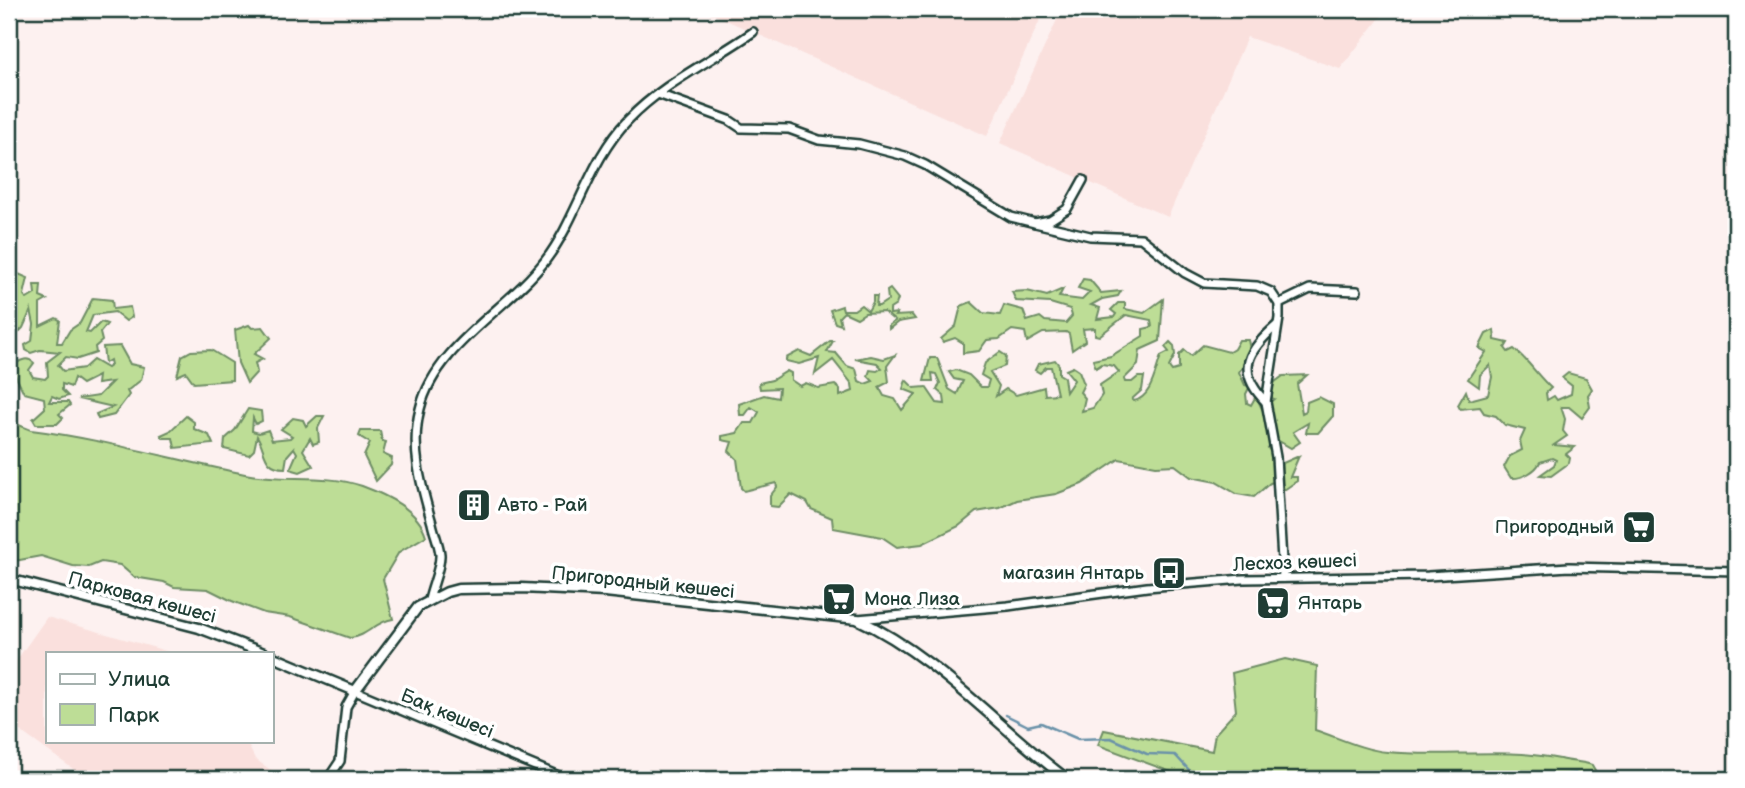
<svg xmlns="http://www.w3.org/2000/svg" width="1745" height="788" font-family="'Balsamiq Sans',sans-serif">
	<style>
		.built { fill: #fae0dd }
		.green { fill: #bddd96; stroke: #6e8d65; stroke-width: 2 }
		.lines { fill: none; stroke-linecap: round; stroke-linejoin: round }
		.stream { stroke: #6b92a9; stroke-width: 2.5 }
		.minor-casing { stroke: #1f3d34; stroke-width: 12 }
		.tertiary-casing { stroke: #1f3d34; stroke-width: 13 }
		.minor { stroke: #fff; stroke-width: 7 }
		.tertiary { stroke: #fff; stroke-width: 8 }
		.labels { text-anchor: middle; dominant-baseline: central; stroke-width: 7; stroke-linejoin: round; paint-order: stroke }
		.poi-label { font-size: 19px; fill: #1f3d34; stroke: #fff; text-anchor: start }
		.street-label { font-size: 19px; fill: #1f3d34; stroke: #fff }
	</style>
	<rect width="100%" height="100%" fill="#fdf1f0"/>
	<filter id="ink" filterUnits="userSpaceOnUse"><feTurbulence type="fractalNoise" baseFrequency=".0143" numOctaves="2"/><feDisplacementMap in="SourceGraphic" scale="14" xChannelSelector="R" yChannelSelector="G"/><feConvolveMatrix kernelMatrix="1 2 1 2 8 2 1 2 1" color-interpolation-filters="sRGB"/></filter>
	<g filter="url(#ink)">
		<g class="built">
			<path d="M 701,9 L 1045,9 L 987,136 Z"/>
			<path d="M 1062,9 L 1387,9 L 1340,69 L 1247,37 L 1168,217 L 1000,143 Z"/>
			<path d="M 47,617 L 173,653 L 47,653 L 47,741 L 246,741 L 255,759 L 284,779 L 87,779 L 9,723 L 9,671 Z"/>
		</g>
		<g class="green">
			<path d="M 16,273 L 28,278 L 24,295 L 27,299 L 35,294 L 34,285 L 41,285 L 40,297 L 47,300 L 40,304 L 40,326 L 56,318 L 60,320 L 57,343 L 62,343 L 70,330 L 80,323 L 93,298 L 112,300 L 113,309 L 130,307 L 132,317 L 126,321 L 115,312 L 93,315 L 86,332 L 90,333 L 101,322 L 107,324 L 100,333 L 102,341 L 95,347 L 96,353 L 78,359 L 66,357 L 58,365 L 63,371 L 84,368 L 93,360 L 107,368 L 111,365 L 110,360 L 105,363 L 103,347 L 120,346 L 130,364 L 144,367 L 141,380 L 127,391 L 129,395 L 114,415 L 98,419 L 96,414 L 113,407 L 78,399 L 98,396 L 112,382 L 97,384 L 98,376 L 82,384 L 74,378 L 71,387 L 62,384 L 62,390 L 68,396 L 59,399 L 52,396 L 49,402 L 68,402 L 70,405 L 59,414 L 63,418 L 57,424 L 36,424 L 33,419 L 45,408 L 44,398 L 24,393 L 15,375 L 11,378 L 9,389 L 9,364 L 11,366 C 19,362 26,355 34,363 L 29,370 L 33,377 L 45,379 L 48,376 L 47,362 L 60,352 L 40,350 L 31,353 L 26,350 L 25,345 L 32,341 L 34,324 L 31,310 L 23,328 L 16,335 L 9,334 L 9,312 L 15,286 L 9,281 L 9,274 Z"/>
			<path d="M 1083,279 L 1090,280 L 1101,293 L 1121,291 L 1118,296 L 1102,299 L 1091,305 L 1100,308 L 1097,319 L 1114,317 L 1116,314 L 1111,310 L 1118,303 L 1125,303 L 1125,309 L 1144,313 L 1163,299 L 1160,341 L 1140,350 L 1138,365 L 1124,379 L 1125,382 L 1132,382 L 1138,377 L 1144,377 L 1142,390 L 1132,399 L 1134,401 C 1152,397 1155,371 1161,356 L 1169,352 L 1165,347 L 1170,342 L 1174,346 L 1175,355 L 1169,367 L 1172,371 L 1179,369 L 1179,355 L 1184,350 L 1191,356 L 1203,345 L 1229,352 L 1234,349 L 1239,340 L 1248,340 L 1251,354 L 1239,372 L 1245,385 L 1250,386 L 1246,394 L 1247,403 L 1251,405 L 1256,396 L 1262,409 L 1274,399 L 1268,397 L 1275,382 L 1283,376 L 1307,375 L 1297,384 L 1302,413 L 1306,411 L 1307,402 L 1319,397 L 1333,404 L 1333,416 L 1318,433 L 1306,433 L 1308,423 L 1293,432 L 1300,442 L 1291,448 L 1277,440 L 1268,448 L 1275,457 L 1272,464 L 1274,467 L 1299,456 L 1290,477 L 1297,477 L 1297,481 L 1284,490 L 1281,480 L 1270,483 L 1254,497 L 1237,494 L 1216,482 L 1191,477 L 1175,465 L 1156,466 L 1119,459 L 1082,484 L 1056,494 L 1017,500 L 1000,508 L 976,512 L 959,526 L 922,544 L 897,547 L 882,537 L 833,528 L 832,518 L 811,509 L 807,502 L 791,494 L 778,507 L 770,506 L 770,496 L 777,487 L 776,483 L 744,491 L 741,488 L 737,459 L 729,451 L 732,442 L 722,440 L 722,436 L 737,433 L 744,423 L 753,423 L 759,412 L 751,407 L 745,415 L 740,415 L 739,404 L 764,395 L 778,398 L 779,388 L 760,389 L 759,383 L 772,380 L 787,371 L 791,373 L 791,380 L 800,386 L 806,383 L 818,388 L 835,385 L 840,389 L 840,396 L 853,391 L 852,384 L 833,360 L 815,374 L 819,358 L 799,364 L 786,361 L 786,358 L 799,351 L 811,356 L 830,341 L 833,341 L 827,352 L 836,353 L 847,366 L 856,369 L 859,381 L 865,384 L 873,381 L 868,376 L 870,370 L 877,371 L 882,368 L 877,363 L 855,359 L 871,356 L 884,359 L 895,355 L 887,366 L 889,382 L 879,387 L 884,396 L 895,399 L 902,410 L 916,394 L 903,389 L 906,380 L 914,388 L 926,387 L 937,403 L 945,404 L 944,396 L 937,390 L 940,383 L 936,374 L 932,373 L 933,381 L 924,381 L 930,358 L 937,358 L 949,389 L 957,394 L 963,381 L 954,379 L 949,372 L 956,370 L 969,375 L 981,387 L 987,387 L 989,380 L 981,375 L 985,363 L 1000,352 L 1006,356 L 1005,366 L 990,372 L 999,386 L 996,396 L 1006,389 L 1016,395 L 1044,387 L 1045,395 L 1057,394 L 1051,367 L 1046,367 L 1040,373 L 1035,370 L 1038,364 L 1055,360 L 1059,365 L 1059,374 L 1064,377 L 1066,392 L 1074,380 L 1066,370 L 1073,367 L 1079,371 L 1084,384 L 1080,392 L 1085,398 L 1082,411 L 1093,408 L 1102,395 L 1100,385 L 1119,372 L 1114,366 L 1102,364 L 1096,368 L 1093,360 L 1111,356 L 1143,336 L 1143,329 L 1152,327 L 1151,320 L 1126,315 L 1099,336 L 1095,335 L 1095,328 L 1083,329 L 1085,341 L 1072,350 L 1069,334 L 1066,332 L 1043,333 L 1027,342 L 1025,332 L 1012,330 L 999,339 L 987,340 L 979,351 L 963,353 L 963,343 L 955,338 L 943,342 L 941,339 L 956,326 L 961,306 L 971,302 L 983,313 L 1000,315 L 1004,305 L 1023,310 L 1027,321 L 1040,317 L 1045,321 L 1066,323 L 1072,316 L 1070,309 L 1050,303 L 1016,301 L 1012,292 L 1027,291 L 1047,296 L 1063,289 L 1059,297 L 1082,300 L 1090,292 L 1078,288 Z"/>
			<path d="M 890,289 L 898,299 L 896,305 L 890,309 L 890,314 L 897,313 L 895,316 L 912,315 L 915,319 L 898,322 L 889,329 L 889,325 L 895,321 L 884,312 L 865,313 L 857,318 L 844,312 L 839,317 L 841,325 L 835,323 L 830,310 L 842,306 L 843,310 L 854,310 L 861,305 L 868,311 L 873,302 L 873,296 L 877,296 L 876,306 L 879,306 L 888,300 L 887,291 Z"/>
			<path d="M 249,325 L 252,328 L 263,327 L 271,338 L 254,354 L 263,359 L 255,363 L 257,372 L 247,383 L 238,363 L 235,330 Z"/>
			<path d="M 1494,330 L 1495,340 L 1508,343 L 1505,348 L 1508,352 L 1514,349 C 1527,359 1538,376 1551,388 L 1546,393 L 1547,400 L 1554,396 L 1557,400 L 1571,394 L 1572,386 L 1562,378 L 1568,373 L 1586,378 L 1592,389 L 1588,395 L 1590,407 L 1582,418 L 1569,407 L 1561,407 L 1565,419 L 1563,431 L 1567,436 L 1554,445 L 1575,447 L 1566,454 L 1570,458 L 1569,463 L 1551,476 L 1540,475 L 1554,465 L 1556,460 L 1552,458 L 1540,462 C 1536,471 1522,479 1511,478 L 1504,467 L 1510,456 L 1522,450 L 1520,441 L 1525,430 L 1505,425 L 1496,416 L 1484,413 L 1480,407 L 1460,409 L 1458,405 L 1466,391 L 1469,400 L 1488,395 L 1492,377 L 1490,365 L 1480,375 L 1479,387 L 1468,379 L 1486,352 L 1479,348 L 1486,334 Z"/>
			<path d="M 211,350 L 232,363 L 232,380 L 194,383 L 186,372 L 177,376 L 182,356 L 191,351 Z"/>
			<path d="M 248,409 L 261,411 L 262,421 L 256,424 L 253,418 L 252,431 L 259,433 L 268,430 L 272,440 L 290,438 L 292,436 L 281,429 L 293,418 L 303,420 L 306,426 L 317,416 L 324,416 L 318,428 L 319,442 L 313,444 L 310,438 L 303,450 L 313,466 L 300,472 L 290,469 L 297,453 L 294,448 L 287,456 L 285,468 C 262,468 266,449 257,436 L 254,450 L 249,455 L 224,449 L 225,439 L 235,430 Z"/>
			<path d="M 186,416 L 194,422 L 194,429 L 209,435 L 213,444 L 175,448 L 173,438 L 163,438 L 161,435 L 170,431 Z"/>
			<path d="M 9,421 L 31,430 C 103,439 174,460 245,474 C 284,482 324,473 362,486 C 386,495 419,510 426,536 L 399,552 L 383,579 L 393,619 C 376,621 367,637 350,638 L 290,617 L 264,613 L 232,601 L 208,589 L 174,587 L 164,582 L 134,577 L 120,565 L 101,562 L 89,567 L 73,566 L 41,556 L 9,562 Z"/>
			<path d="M 361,431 L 380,431 L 382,441 L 386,442 L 383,454 L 392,458 L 391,465 L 376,481 L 364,456 L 370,443 L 359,436 Z"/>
			<path d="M 1285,659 L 1317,666 L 1315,730 C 1337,737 1363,750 1387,752 C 1445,758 1503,747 1560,759 C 1571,762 1581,761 1592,765 L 1600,779 L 1190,779 L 1098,745 L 1104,730 L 1212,751 L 1215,734 L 1236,711 L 1232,673 Z"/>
		</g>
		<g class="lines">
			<g class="stream">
				<path d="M 1006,715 L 1028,726 L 1041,723 L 1078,739 L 1111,738 L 1147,754 L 1175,755 L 1191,772 L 1216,779"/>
				<path d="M 1228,779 L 1232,779"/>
				<path d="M 1265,779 L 1272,775 L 1275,779"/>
				<path d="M 1559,779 L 1561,775 L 1575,773 L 1583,779"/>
				<path d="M 1604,779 L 1632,776 L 1651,779"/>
			</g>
			<g class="minor-casing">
				<g id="minor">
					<path d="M 658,94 L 729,120 L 741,128 L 789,129 L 819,140 L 859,144 L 905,156 L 925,165 L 1011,217 L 1035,223 L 1050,220 L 1067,209 L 1083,180"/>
					<path d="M 1035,223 L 1090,236 L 1141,238 L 1185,273 L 1204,283 L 1257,286 L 1271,292 L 1279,304 L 1279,318 L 1266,402 L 1276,457 L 1283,578"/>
					<path d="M 1279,304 L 1310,289 L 1357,291"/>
					<path d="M 1266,402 C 1234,370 1249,350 1277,325"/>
					<path d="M 429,600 C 432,586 441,567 440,554 C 439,544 434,533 432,523 C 421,485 410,448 420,409 C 435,346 508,309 545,261 C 578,218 589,160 628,120 C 663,83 712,61 753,32"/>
					<path d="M 857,619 L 1008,606 L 1147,587 L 1243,579 L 1428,576 L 1569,567 L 1736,571"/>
					<path d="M 328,779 L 340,761 L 346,707 L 355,691 L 566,779"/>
				</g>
			</g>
			<g class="tertiary-casing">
				<g id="tertiary">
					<path d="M 9,579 L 199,628 L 264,653"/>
					<path d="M 271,656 L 355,691 L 418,607 L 447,592 L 458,589 L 522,588 L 605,592 L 857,619 C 937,656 997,727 1067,779"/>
				</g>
			</g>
			<use href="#minor" class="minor"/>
			<use href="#tertiary" class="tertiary"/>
		</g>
	</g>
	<defs>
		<g id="building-square" transform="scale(1.75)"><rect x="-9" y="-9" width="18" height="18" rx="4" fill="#1f3d34" stroke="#fff"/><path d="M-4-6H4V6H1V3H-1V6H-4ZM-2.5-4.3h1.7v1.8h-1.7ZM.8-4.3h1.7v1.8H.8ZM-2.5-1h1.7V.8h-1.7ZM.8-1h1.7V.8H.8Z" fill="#fff"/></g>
		<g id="supermarket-square" transform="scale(1.75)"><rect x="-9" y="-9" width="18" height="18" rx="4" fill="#1f3d34" stroke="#fff"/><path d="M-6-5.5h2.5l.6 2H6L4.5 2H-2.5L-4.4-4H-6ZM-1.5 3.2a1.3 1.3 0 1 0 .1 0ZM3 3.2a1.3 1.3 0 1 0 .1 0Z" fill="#fff"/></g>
		<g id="bus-square" transform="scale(1.75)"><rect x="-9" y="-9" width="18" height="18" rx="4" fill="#1f3d34" stroke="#fff"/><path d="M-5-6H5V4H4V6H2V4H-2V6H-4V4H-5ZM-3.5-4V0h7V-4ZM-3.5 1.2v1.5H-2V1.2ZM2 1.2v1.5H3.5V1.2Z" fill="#fff"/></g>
	</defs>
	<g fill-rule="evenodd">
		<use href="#building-square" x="474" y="505"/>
		<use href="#supermarket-square" x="1639" y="527"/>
		<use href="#bus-square" x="1169" y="573"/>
		<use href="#supermarket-square" x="839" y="599"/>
		<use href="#supermarket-square" x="1273" y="603"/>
	</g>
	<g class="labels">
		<g class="poi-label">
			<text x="498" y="505">Авто - Рай</text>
			<text x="1614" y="527" text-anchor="end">Пригородный</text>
			<text x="1144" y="573" text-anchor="end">магазин Янтарь</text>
			<text x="864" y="599">Мона Лиза</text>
			<text x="1298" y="603">Янтарь</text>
		</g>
		<g class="street-label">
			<text transform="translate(1295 563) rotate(-2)">Лесхоз көшесі</text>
			<text transform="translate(643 583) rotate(6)">Пригородный көшесі</text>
			<text transform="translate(142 598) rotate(15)">Парковая көшесі</text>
			<text transform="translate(447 714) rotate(23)">Бақ көшесі</text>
		</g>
	</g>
	<rect width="1745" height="788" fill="none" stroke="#fff" stroke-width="35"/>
	<rect x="18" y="18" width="1710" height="753" fill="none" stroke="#1f3d34" stroke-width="2.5" filter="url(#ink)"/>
	<rect x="46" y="652" width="228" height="91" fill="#ffffff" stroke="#a5b1ae" stroke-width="2"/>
	<rect x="60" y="674" width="35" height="10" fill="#ffffff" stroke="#a5b1ae" stroke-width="2"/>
	<text x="108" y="686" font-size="21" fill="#1f3d34">Улица</text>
	<rect x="60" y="704" width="35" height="21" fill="#bddd96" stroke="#a5b1ae" stroke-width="2"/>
	<text x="108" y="722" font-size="21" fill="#1f3d34">Парк</text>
</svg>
